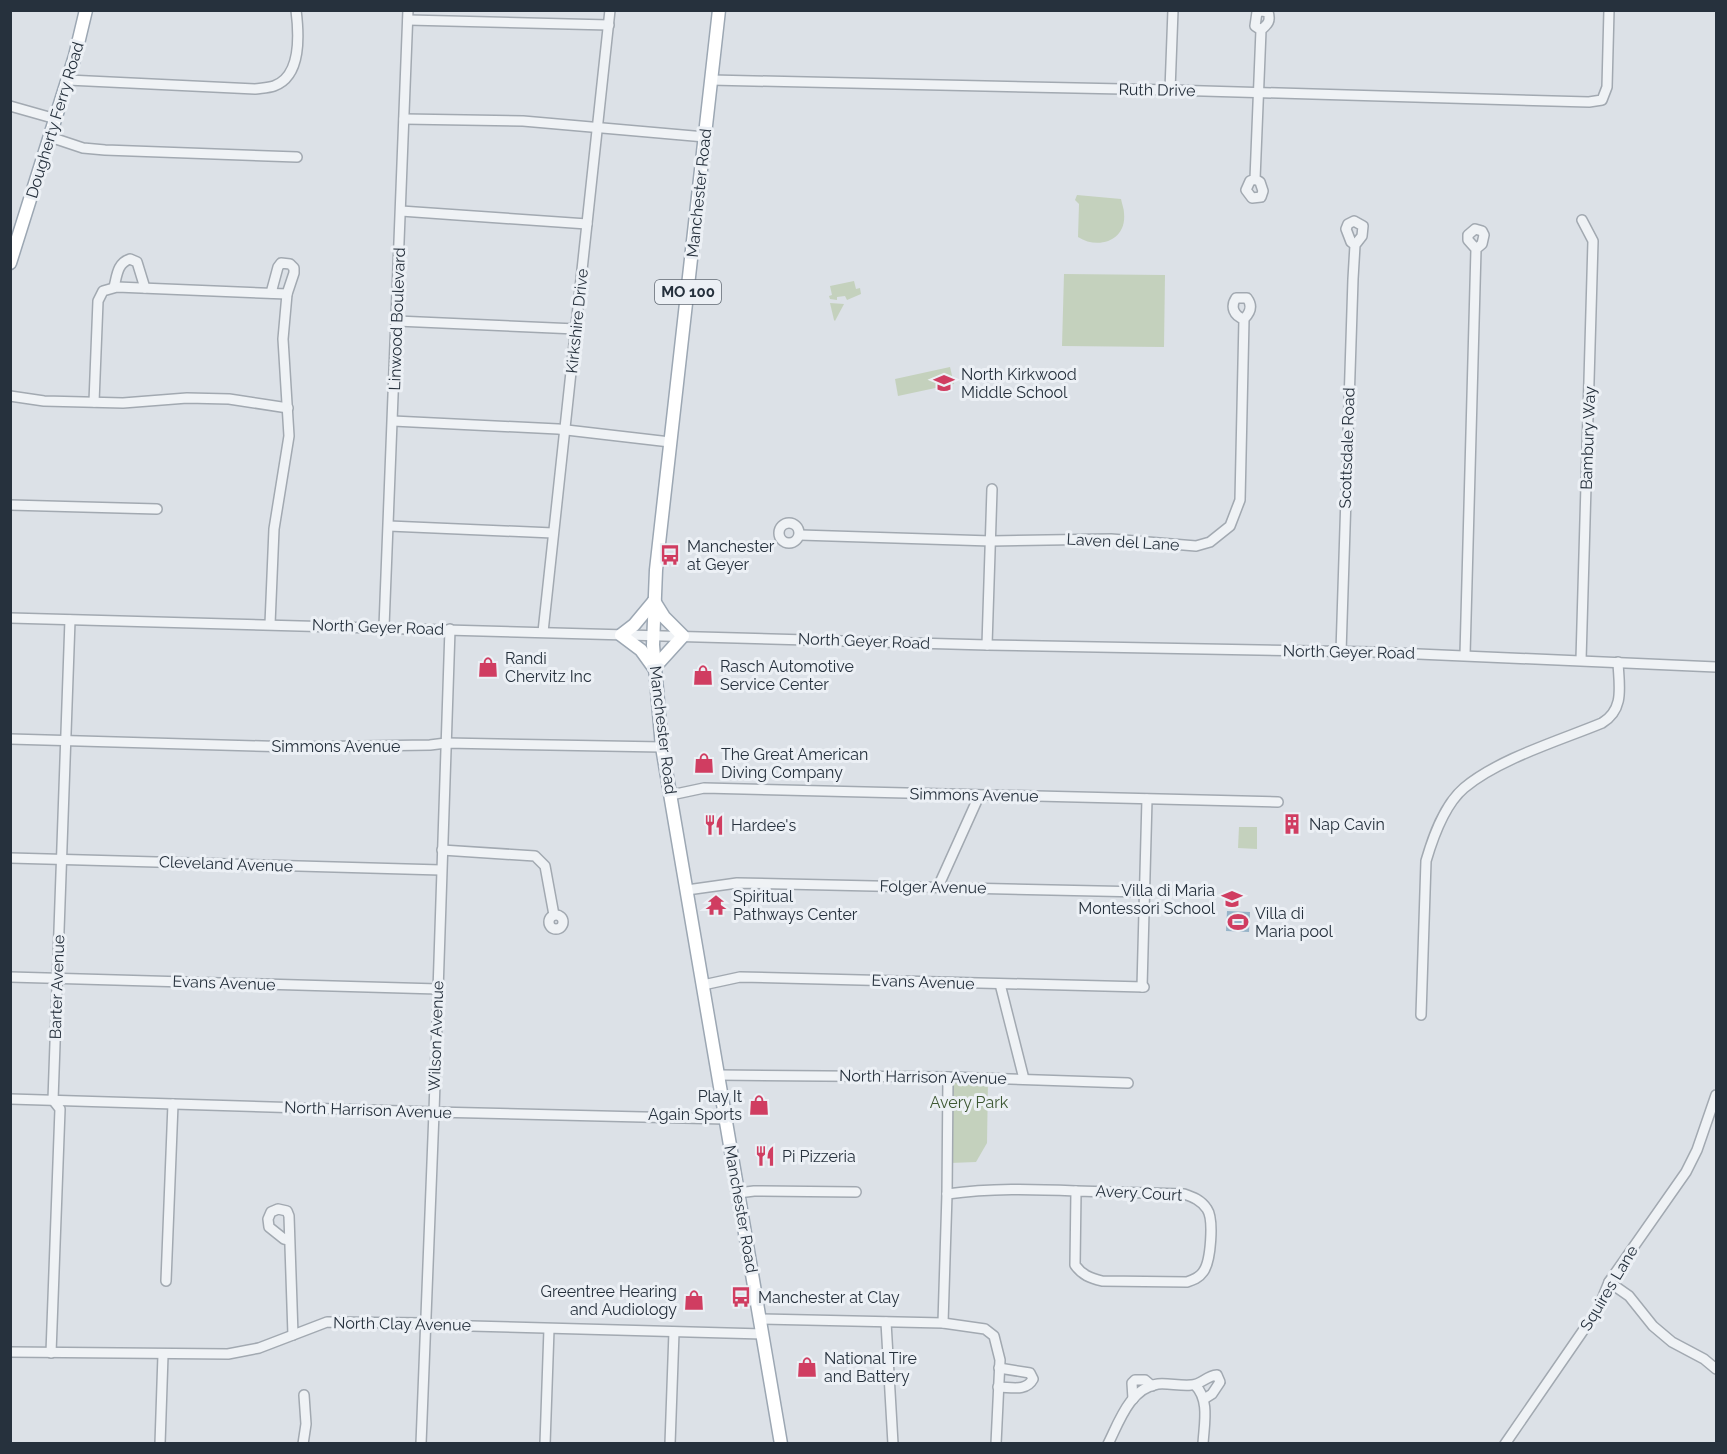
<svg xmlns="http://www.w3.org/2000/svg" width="1727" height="1454" font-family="Raleway,sans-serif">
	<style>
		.green { fill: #c4d1bd }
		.water { fill: #96b3c8 }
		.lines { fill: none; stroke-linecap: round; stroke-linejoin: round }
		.minor-casing { stroke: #a2a9b1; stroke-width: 12 }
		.major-casing { stroke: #9ca7b3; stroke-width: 15 }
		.minor { stroke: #eff2f5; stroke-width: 9 }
		.major { stroke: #fff; stroke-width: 12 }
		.labels { text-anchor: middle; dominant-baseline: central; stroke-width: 6; stroke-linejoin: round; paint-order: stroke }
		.shield { fill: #ecf0f5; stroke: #616a74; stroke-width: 1.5 }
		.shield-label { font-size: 15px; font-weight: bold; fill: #26313d }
		.street-label { font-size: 16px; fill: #26313d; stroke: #ecf0f5 }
		.poi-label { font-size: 16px; fill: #26313d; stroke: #ecf0f5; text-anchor: start }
		.park-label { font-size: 16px; fill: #3e5933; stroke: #ecf0f5 }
	</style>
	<rect width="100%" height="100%" fill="#dce1e7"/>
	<g class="green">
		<path d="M 1077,195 L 1121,199 C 1122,204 1124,209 1124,213 C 1127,241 1098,250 1078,237 L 1079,204 L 1075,200 Z"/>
		<path d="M 1064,274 L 1165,275 L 1164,347 L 1062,346 Z"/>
		<path d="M 854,281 L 856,289 L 860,288 L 861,294 L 847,300 L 845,296 L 837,297 L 837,300 L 830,299 L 829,296 L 832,295 L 830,286 Z"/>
		<path d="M 830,303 L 844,304 L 835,321 L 834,320 Z"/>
		<path d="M 950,367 L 954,384 L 898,396 L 895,379 Z"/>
		<path d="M 1239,827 L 1257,827 L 1257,849 L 1238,848 Z"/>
		<path d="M 951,1080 L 988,1081 L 987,1143 L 976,1162 L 950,1163 Z"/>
	</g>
	<path class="water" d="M 1227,911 L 1250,912 L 1249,932 L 1226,931 Z"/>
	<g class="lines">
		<g class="minor-casing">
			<g id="minor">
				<path d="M 408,20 L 609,25"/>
				<path d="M 68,80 L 255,89 C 261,88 268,88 274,86 C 302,76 299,34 296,10"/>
				<path d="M 711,80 L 1170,90 L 1589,102 L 1602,100 L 1607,87 L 1609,10"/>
				<path d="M 1170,90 L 1173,10"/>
				<path d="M 10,106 L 56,119"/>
				<path d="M 404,119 L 523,121 L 705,137"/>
				<path d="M 50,137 L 83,148 L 105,150 L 297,157"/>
				<path d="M 1255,179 L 1250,181 L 1246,190 L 1252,198 L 1261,197 L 1263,191 L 1260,182 L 1255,179 L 1261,30 C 1268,24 1271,21 1268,12 L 1262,11 L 1257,12 L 1255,26 L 1261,30"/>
				<path d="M 401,211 L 587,224"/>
				<path d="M 114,287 C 117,276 117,263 130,259 L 137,262 L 145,288"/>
				<path d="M 397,321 L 576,329"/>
				<path d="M 10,396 L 44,401 L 123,403 L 187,398 L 229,399 L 288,408"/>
				<path d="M 94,402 L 98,301 L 103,291 L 117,287 L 287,294"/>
				<path d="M 393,421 L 558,429 L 670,442"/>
				<path d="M 10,505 L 157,509"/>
				<circle cx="789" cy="533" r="10"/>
				<path d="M 389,526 L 553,533"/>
				<path d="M 800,535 L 991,541 L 1111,539 L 1196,546 L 1210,542 L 1230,526 L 1240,500 L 1244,319 C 1250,313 1253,306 1247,298 L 1236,298 C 1230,307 1234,316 1244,319"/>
				<path d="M 10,618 L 987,645 L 1373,652 L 1716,667"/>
				<path d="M 270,624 L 274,529 L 289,436 L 283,339 L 287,294 L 294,273 L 294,268 L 290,264 L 281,263 L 278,267 L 271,293"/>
				<path d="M 384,627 L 408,10"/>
				<path d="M 543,632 L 610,10"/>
				<path d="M 987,645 L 992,489"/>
				<path d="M 1341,652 L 1353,279 L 1355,245 L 1362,236 L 1363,226 L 1354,221 L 1348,224 L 1346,229 L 1351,242 L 1355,245"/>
				<path d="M 1465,655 L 1476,249 L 1482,244 L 1484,235 L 1482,231 L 1475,229 L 1468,235 L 1468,240 L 1476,249"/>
				<path d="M 1581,660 L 1593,241 L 1582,220"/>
				<path d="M 10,739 L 294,747 L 430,745 L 446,743 L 662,747"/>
				<path d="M 671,795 L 704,788 L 1278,802"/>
				<path d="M 442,850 L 535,856 L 545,866 L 554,915"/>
				<path d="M 10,858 L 441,870"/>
				<path d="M 938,887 L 979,796"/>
				<path d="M 687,890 L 737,883 L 1144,892"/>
				<circle cx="556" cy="922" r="7"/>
				<path d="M 10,977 L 438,989"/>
				<path d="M 1000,984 L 1024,1079"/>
				<path d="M 703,985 L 740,977 L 1144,987"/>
				<path d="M 1142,987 L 1147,799"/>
				<path d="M 1421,1015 L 1426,861 C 1433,837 1444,805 1464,788 C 1498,759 1561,740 1602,723 C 1625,709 1619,686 1618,662"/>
				<path d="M 718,1075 L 948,1077 L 1128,1083"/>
				<path d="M 10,1099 L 434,1112 L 725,1119"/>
				<path d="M 1076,1191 L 1184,1194 C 1193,1197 1201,1200 1207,1209 C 1214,1219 1211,1262 1203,1272 C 1199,1278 1193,1280 1187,1282 L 1102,1281 C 1090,1278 1082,1275 1075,1265 Z"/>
				<path d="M 738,1193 L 754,1191 L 856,1192"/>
				<path d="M 947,1194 C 991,1188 1032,1189 1076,1191"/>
				<path d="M 289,1240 L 284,1239 L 269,1227 L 268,1219 L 271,1212 L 278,1209 L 287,1211 L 289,1216 L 293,1335"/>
				<path d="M 166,1281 L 173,1104"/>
				<path d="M 1609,1282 L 1629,1296 L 1653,1326 L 1672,1342 L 1704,1359 L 1716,1369"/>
				<path d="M 760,1319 L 943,1323 L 985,1329 L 994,1336 L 1000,1360 L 996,1444"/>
				<path d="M 886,1322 L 893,1444"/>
				<path d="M 943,1323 L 947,1194 L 948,1077"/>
				<path d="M 10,1352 L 228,1354 L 259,1348 L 327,1322 L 425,1323 L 433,1325 L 763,1334"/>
				<path d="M 51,1353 L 60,1109 L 53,1100 L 70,620"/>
				<path d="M 1195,1385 C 1210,1400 1204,1424 1203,1444"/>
				<path d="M 998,1387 C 1011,1387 1026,1392 1033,1379 L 1030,1373 L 999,1368"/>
				<path d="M 1133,1399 L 1132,1383 L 1135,1380 L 1145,1380 L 1152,1386"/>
				<path d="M 160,1444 L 163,1355"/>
				<path d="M 303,1444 L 306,1424 L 304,1395"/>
				<path d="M 421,1444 L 434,1112 L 450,629"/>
				<path d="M 545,1444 L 549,1329"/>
				<path d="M 670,1444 L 674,1332"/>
				<path d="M 1108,1444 C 1119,1422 1130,1388 1158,1384 C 1168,1383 1180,1386 1191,1385 C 1201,1385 1206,1376 1217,1375 L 1220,1382 L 1212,1394 L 1204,1399"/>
				<path d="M 1505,1444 L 1598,1309 L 1609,1282 L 1686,1172 L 1697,1150 L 1716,1095"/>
			</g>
		</g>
		<g class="major-casing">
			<g id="major">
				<path d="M 719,10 L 656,570 L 653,645 L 662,747 L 781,1444"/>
				<path d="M 10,263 L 75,56 L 86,10"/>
				<path d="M 654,601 L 634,625 L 621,635 L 641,650 L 654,668"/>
				<path d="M 654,601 L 664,617 L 683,636 L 654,668"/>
			</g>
		</g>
		<use href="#minor" class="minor"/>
		<use href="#major" class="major"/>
	</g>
	<defs>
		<g id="school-bare" transform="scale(1.62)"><path d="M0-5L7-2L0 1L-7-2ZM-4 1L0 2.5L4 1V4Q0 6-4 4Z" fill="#d03d61" stroke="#ecf0f5" stroke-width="2.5" paint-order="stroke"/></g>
		<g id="bus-bare" transform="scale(1.62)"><path d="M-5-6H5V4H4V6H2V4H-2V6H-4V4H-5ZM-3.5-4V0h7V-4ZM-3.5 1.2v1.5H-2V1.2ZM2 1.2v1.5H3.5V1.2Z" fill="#d03d61" stroke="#ecf0f5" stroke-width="2.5" paint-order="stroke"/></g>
		<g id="shop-bare" transform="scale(1.62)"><path d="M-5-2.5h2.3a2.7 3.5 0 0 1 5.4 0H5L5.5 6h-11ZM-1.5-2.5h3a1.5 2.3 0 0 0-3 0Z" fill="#d03d61" stroke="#ecf0f5" stroke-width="2.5" paint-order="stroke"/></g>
		<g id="building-bare" transform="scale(1.62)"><path d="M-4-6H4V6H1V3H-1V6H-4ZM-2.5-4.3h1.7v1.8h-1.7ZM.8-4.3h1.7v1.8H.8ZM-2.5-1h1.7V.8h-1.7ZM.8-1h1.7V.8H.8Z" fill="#d03d61" stroke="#ecf0f5" stroke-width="2.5" paint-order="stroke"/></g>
		<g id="restaurant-bare" transform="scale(1.62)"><path d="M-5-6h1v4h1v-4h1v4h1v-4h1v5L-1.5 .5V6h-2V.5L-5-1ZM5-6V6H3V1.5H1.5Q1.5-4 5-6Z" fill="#d03d61" stroke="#ecf0f5" stroke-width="2.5" paint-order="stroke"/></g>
		<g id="temple-bare" transform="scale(1.62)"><path d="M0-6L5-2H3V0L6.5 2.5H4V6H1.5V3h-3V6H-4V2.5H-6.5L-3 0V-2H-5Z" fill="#d03d61" stroke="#ecf0f5" stroke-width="2.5" paint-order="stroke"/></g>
		<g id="stadium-bare" transform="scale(1.62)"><path d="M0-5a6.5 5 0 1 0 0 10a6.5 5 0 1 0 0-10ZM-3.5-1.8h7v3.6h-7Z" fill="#d03d61" stroke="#ecf0f5" stroke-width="2.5" paint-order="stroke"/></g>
	</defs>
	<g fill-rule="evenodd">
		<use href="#school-bare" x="944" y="383"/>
		<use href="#bus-bare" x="670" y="555"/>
		<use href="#shop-bare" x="488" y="667"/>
		<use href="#shop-bare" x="703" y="675"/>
		<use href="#shop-bare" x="704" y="763"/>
		<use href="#building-bare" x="1292" y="824"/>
		<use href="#restaurant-bare" x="714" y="825"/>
		<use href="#school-bare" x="1232" y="899"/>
		<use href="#temple-bare" x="716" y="905"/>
		<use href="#stadium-bare" x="1238" y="922"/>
		<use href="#shop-bare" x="759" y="1105"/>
		<use href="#restaurant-bare" x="765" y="1156"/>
		<use href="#bus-bare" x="741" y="1297"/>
		<use href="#shop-bare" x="694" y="1300"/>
		<use href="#shop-bare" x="807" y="1367"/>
	</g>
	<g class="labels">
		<rect class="shield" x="655" y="280" width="66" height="24" rx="4.5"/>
		<g class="shield-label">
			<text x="688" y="292">MO 100</text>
		</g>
		<g class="street-label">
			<text transform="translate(1157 90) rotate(1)">Ruth Drive</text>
			<text transform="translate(55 120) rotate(-73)">Dougherty Ferry Road</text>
			<text transform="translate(699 193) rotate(-84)">Manchester Road</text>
			<text transform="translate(397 319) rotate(-88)">Linwood Boulevard</text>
			<text transform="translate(577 321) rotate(-84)">Kirkshire Drive</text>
			<text transform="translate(1588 438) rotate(-88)">Bambury Way</text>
			<text transform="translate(1347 448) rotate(-88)">Scottsdale Road</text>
			<text transform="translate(1123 542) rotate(3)">Laven del Lane</text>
			<text transform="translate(378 627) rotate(2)">North Geyer Road</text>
			<text transform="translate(864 641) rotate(2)">North Geyer Road</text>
			<text transform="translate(1349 652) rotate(1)">North Geyer Road</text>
			<text transform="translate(663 730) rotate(83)">Manchester Road</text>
			<text x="336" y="746">Simmons Avenue</text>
			<text transform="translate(974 795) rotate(1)">Simmons Avenue</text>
			<text transform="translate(226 864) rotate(2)">Cleveland Avenue</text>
			<text transform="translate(933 887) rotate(1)">Folger Avenue</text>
			<text transform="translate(923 982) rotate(2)">Evans Avenue</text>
			<text transform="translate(224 983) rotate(2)">Evans Avenue</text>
			<text transform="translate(57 987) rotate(-88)">Barter Avenue</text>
			<text transform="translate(436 1036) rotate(-88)">Wilson Avenue</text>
			<text transform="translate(923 1077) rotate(1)">North Harrison Avenue</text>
			<text transform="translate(368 1110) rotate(2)">North Harrison Avenue</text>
			<text transform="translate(1139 1193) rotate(3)">Avery Court</text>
			<text transform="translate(741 1209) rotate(80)">Manchester Road</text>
			<text transform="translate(1609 1288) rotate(-59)">Squires Lane</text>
			<text transform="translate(402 1324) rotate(1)">North Clay Avenue</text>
		</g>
		<g class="poi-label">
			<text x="961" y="374">North Kirkwood<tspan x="961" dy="18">Middle School</tspan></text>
			<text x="687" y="546">Manchester<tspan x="687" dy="18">at Geyer</tspan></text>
			<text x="505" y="658">Randi<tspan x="505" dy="18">Chervitz Inc</tspan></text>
			<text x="720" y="666">Rasch Automotive<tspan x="720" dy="18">Service Center</tspan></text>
			<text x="721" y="754">The Great American<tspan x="721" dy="18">Diving Company</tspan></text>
			<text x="1309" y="824">Nap Cavin</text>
			<text x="731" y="825">Hardee's</text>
			<text x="1215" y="890" text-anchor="end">Villa di Maria<tspan x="1215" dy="18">Montessori School</tspan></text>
			<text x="733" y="896">Spiritual<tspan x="733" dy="18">Pathways Center</tspan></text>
			<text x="1255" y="913">Villa di<tspan x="1255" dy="18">Maria pool</tspan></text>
			<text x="742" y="1096" text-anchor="end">Play It<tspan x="742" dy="18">Again Sports</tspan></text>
			<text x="782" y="1156">Pi Pizzeria</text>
			<text x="677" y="1291" text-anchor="end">Greentree Hearing<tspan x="677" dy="18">and Audiology</tspan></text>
			<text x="758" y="1297">Manchester at Clay</text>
			<text x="824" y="1358">National Tire<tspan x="824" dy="18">and Battery</tspan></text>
		</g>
		<g class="park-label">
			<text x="969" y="1102">Avery Park</text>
		</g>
	</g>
	<rect width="1727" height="1454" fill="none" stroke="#26313d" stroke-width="24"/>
</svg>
